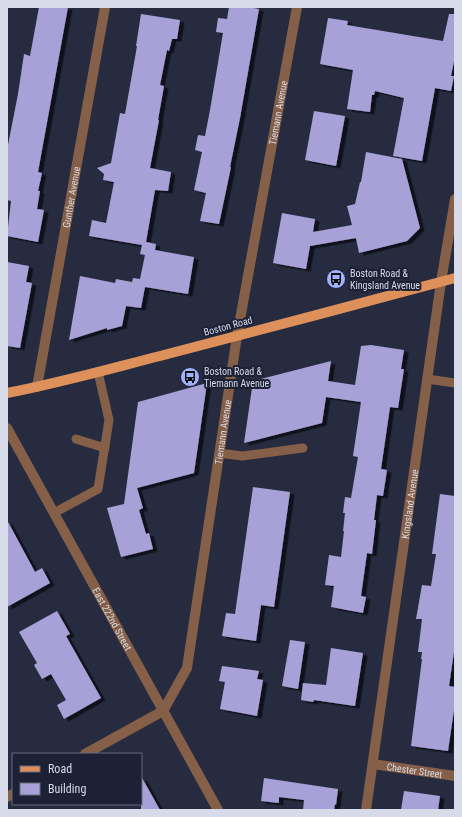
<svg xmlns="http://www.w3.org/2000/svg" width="462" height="817" font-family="'Roboto Condensed',sans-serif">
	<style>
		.building { fill: #a8a1d7; filter: url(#shadow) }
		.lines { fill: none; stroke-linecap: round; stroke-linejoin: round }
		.service { stroke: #855f47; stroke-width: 9 }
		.minor { stroke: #855f47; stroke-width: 10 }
		.tertiary { stroke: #855f47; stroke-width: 10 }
		.primary { stroke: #de905b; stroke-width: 10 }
		.labels { text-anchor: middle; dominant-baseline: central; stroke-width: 4; stroke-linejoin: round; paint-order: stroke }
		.street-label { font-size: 10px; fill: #d7dbe9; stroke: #1d2135 }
		.poi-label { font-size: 10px; fill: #d7dbe9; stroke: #1d2135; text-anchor: start }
	</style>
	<defs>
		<filter id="shadow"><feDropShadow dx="4.5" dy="2.5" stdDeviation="0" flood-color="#0009"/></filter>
	</defs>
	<rect width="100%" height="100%" fill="#262b40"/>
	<g class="building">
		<path d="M 39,7 L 68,7 L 38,172 L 42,173 L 38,191 L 40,191 L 37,209 L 44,210 L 38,242 L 7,236 L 11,201 L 7,200 L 7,150 L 18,94 L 24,54 L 30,56 Z"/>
		<path d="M 229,7 L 249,7 L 259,9 L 240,118 L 230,167 L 231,167 L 219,224 L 200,221 L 206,193 L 194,190 L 202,152 L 195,150 L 198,135 L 205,136 L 210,110 L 223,33 L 216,32 L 218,18 L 227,19 Z"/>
		<path d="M 141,14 L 180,20 L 177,39 L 172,39 L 169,51 L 167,50 L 160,85 L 164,86 L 158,120 L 159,120 L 150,168 L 171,172 L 168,191 L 155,190 L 146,242 L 156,244 L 155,250 L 194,257 L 188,294 L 145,287 L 141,308 L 126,306 L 122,326 L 107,330 L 107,328 L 69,340 L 80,276 L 115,283 L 116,279 L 132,282 L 133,278 L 140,279 L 145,255 L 140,254 L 142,245 L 89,236 L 92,220 L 106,223 L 114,182 L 103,180 L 104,174 L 97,168 L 111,163 L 120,113 L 125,114 L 137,46 L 136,46 Z"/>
		<path d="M 449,14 L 455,14 L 455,56 L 451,76 L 454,76 L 451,91 L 435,88 L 422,161 L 393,156 L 404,98 L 375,91 L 374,95 L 372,95 L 370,112 L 347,109 L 353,70 L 320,64 L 328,18 L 348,21 L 347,25 L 443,41 Z"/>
		<path d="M 314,111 L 345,116 L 336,166 L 305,160 Z"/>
		<path d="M 366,152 L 402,159 L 420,228 L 407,241 L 359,253 L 356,238 L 310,246 L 306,269 L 273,263 L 282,213 L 315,219 L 313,232 L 352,225 L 347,206 L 355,204 L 360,182 L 361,182 Z"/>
		<path d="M 7,262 L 29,266 L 26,282 L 32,283 L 20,348 L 7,346 Z"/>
		<path d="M 371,345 L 404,350 L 401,369 L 404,369 L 398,408 L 390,407 L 381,469 L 387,470 L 383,496 L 377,495 L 374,520 L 376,520 L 372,554 L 367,553 L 361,596 L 366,597 L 363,613 L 331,607 L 334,586 L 325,585 L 329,555 L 341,557 L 344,531 L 343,531 L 345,513 L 343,513 L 345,497 L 351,498 L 358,457 L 353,456 L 361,402 L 326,397 L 322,423 L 244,443 L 253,381 L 331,361 L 328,381 L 355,385 L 361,346 Z"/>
		<path d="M 207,383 L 194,473 L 137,488 L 143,508 L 139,510 L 146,534 L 149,533 L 153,549 L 121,557 L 107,508 L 124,504 L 138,402 Z"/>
		<path d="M 253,487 L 290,492 L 274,607 L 261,605 L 256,641 L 222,636 L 226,613 L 235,614 Z"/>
		<path d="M 440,494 L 455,496 L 455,645 L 449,686 L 455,687 L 455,703 L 448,751 L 411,746 L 422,659 L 421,659 L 422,652 L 418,652 L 422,619 L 416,619 L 422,585 L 431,586 L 436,554 L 432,554 Z"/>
		<path d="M 7,520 L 35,572 L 42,568 L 50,583 L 7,607 Z"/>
		<path d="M 57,611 L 70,634 L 66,636 L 101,698 L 64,719 L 57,705 L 66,700 L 51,674 L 42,679 L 34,665 L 37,663 L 19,632 Z"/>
		<path d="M 290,640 L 305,642 L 298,689 L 282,686 Z"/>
		<path d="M 331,648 L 363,653 L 355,706 L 314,700 L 313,702 L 301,700 L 303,683 L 326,685 Z"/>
		<path d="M 222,666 L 259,671 L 257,679 L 263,680 L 257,716 L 220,709 L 225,682 L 219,681 Z"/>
		<path d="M 141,776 L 160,810 L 141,810 Z"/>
		<path d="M 264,778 L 338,789 L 336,805 L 335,804 L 334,810 L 303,810 L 304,800 L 279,797 L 279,803 L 261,801 Z"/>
		<path d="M 404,791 L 440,796 L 438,810 L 401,810 Z"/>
	</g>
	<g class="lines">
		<g class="service">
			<path d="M 427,379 L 455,383"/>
			<path d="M 76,439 L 105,448"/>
			<path d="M 219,453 L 242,456 L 303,448"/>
			<path d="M 54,513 L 98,489 L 109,420 L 98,372"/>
		</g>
		<g class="minor">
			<path id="s1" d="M 37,387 L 105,7"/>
			<path id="s2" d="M 85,754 L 163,711 L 187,668 L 237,336 L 297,7"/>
			<path id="s3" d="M 373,764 L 455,776"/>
			<path d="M 7,797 L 13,794"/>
			<path id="s4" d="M 366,810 L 441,282 L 455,199"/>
		</g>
		<path class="tertiary" id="s5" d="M 7,428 L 218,810"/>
		<path class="primary" d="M 7,393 C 59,383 109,369 160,356 C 258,331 357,304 455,278"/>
	</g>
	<defs>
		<g id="bus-disc" transform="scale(1)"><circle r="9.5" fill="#a1b2fd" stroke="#1d2135"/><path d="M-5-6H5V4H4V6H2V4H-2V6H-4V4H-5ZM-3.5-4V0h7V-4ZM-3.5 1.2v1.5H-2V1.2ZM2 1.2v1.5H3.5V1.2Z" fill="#111"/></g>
	</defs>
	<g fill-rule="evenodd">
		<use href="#bus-disc" x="336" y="279"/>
		<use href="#bus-disc" x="190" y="377"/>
	</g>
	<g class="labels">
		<g class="street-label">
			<text stroke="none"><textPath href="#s2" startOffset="701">Tiemann Avenue</textPath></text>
			<text stroke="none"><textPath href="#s1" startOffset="193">Gunther Avenue</textPath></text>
			<text transform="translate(228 326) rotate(-15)">Boston Road</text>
			<text stroke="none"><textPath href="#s2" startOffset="377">Tiemann Avenue</textPath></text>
			<text stroke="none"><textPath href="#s4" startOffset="309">Kingsland Avenue</textPath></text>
			<text stroke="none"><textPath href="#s5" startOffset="218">East 222nd Street</textPath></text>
			<text stroke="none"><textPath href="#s3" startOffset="42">Chester Street</textPath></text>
		</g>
		<g class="poi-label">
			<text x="350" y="273">Boston Road &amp;<tspan x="350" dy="12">Kingsland Avenue</tspan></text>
			<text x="204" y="371">Boston Road &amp;<tspan x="204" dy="12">Tiemann Avenue</tspan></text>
		</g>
	</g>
	<rect width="462" height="817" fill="none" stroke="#d7dbe9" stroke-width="16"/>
	<rect x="12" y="753" width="130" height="52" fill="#1d2135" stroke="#676b7d"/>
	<rect x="20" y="766" width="20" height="6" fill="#de905b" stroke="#676b7d"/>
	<text x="48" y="773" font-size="12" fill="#d7dbe9">Road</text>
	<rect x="20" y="783" width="20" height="12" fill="#a8a1d7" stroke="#676b7d"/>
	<text x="48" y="793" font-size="12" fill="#d7dbe9">Building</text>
</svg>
